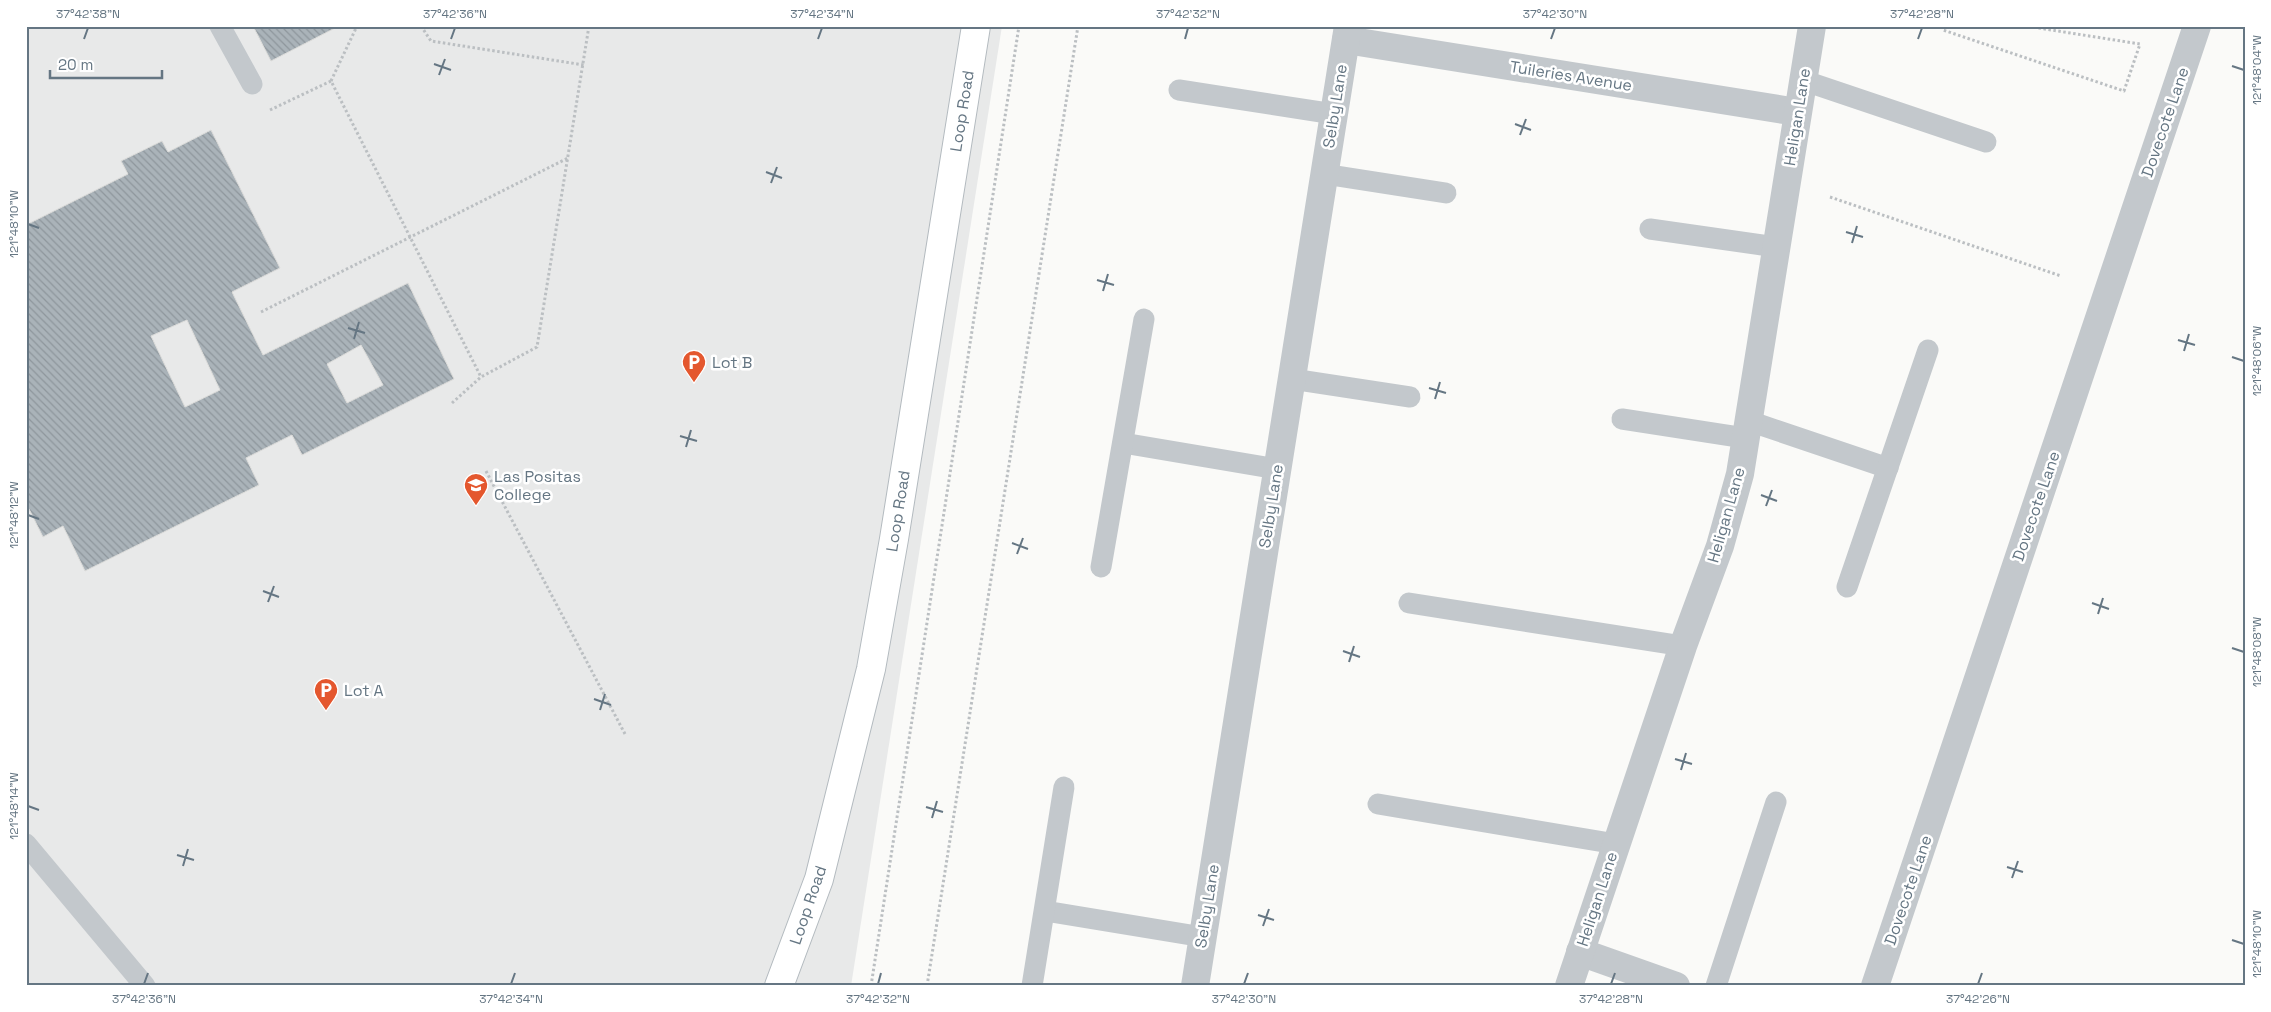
<svg xmlns="http://www.w3.org/2000/svg" width="2271" height="1012" font-family="'Space Grotesk',sans-serif">
	<style>
		.built { fill: #e8e9e9 }
		.building { fill: url(#building-back-hatch); stroke: #dcdcda; fill-rule: evenodd }
		.lines { fill: none; stroke-linecap: round; stroke-linejoin: round }
		.secondary-casing { stroke: #b3babf; stroke-width: 30 }
		.path { stroke: #bbbfc2; stroke-width: 3; stroke-dasharray: 2.5 2.5; stroke-linecap: butt }
		.lane { stroke: #c3c8cc; stroke-width: 21 }
		.street { stroke: #c3c8cc; stroke-width: 28 }
		.secondary { stroke: #fff; stroke-width: 28 }
		.ticks { fill: none; stroke: #657683; stroke-width: 2 }
		.labels { text-anchor: middle; dominant-baseline: central; stroke-width: 5; stroke-linejoin: round; paint-order: stroke }
		.street-label { font-size: 16px; fill: #657683; stroke: #fff }
		.poi-label { font-size: 16px; fill: #657683; stroke: #fff; text-anchor: start }
		.neatline { fill: none; stroke: #657683; stroke-width: 2 }
		.ticks-label { font-size: 12px; text-anchor: middle; fill: #657683 }
	</style>
	<defs>
		<pattern id="building-back-hatch" width="6" height="6" patternUnits="userSpaceOnUse" patternTransform="scale(1.25)"><rect width="6" height="6" fill="#aab3b9"/><path d="M-1 5l2 2M0 0l6 6M5-1l2 2" fill="none" stroke="#8e969c"/></pattern>
	</defs>
	<rect width="100%" height="100%" fill="#fafaf8"/>
	<path class="built" d="M 26,26 L 1002,26 L 851,986 L 26,986 Z"/>
	<g class="building">
		<path d="M 253,26 L 339,26 L 271,61 Z"/>
		<path d="M 211,130 L 280,268 L 232,292 L 263,355 L 408,283 L 454,379 L 302,455 L 292,435 L 246,458 L 259,485 L 85,571 L 63,526 L 43,537 L 26,503 L 26,225 L 128,174 L 121,161 L 162,141 L 168,152 ZM 187,320 L 220,390 L 185,407 L 151,336 ZM 361,345 L 383,385 L 347,403 L 327,364 Z"/>
	</g>
	<g class="lines">
		<g class="secondary-casing">
			<path id="secondary" d="M 779,986 L 819,879 L 871,669 L 894,539 L 976,26"/>
		</g>
		<g class="path">
			<path d="M 421,26 L 431,41 L 584,65"/>
			<path d="M 1944,26 L 1943,30 L 2124,91 L 2140,44 L 2026,26"/>
			<path d="M 331,81 L 357,26"/>
			<path d="M 270,110 L 331,81 L 481,377"/>
			<path d="M 1830,197 L 2061,276"/>
			<path d="M 261,312 L 568,158"/>
			<path d="M 452,403 L 481,377 L 537,347 L 589,26"/>
			<path d="M 486,471 L 625,734"/>
			<path d="M 871,986 L 1019,26"/>
			<path d="M 927,986 L 1078,26"/>
		</g>
		<g class="lane">
			<path d="M 220,26 L 252,84"/>
			<path d="M 1802,80 L 1986,142"/>
			<path d="M 1179,90 L 1334,114"/>
			<path d="M 1324,174 L 1446,193"/>
			<path d="M 1650,229 L 1776,247"/>
			<path d="M 1292,379 L 1410,397"/>
			<path d="M 1622,419 L 1745,438"/>
			<path d="M 1749,421 L 1888,468"/>
			<path d="M 1123,443 L 1277,469"/>
			<path d="M 1101,567 L 1144,319"/>
			<path d="M 1847,587 L 1928,350"/>
			<path d="M 1409,603 L 1683,646"/>
			<path d="M 1378,804 L 1616,844"/>
			<path d="M 26,844 L 145,986"/>
			<path d="M 1045,911 L 1203,937"/>
			<path d="M 1032,986 L 1064,787"/>
			<path d="M 1716,986 L 1776,802"/>
		</g>
		<g class="street">
			<path d="M 1346,40 L 1797,112"/>
			<path d="M 1580,952 L 1676,986"/>
			<path d="M 1195,986 L 1348,26"/>
			<path d="M 1569,986 L 1683,646 L 1720,546 L 1740,474 L 1812,26"/>
			<path d="M 1875,986 L 2197,26"/>
		</g>
		<use href="#secondary" class="secondary"/>
	</g>
	<path class="ticks" d="M 84,39 L 88,28M 451,39 L 455,28M 818,39 L 822,28M 1185,39 L 1188,28M 1551,39 L 1555,28M 1918,39 L 1922,28M 434,64 L 451,70M 2232,66 L 2244,70M 439,75 L 445,59M 1515,124 L 1531,130M 1520,135 L 1526,119M 766,172 L 782,178M 771,183 L 777,167M 28,224 L 39,228M 1846,232 L 1863,237M 1852,243 L 1857,226M 1097,280 L 1114,285M 1103,291 L 1108,274M 348,328 L 365,333M 354,339 L 359,322M 2178,340 L 2195,345M 2184,351 L 2189,334M 2232,357 L 2244,361M 1429,388 L 1446,393M 1435,399 L 1440,382M 680,436 L 697,441M 686,447 L 691,430M 1761,495 L 1777,501M 1766,506 L 1772,490M 28,515 L 39,519M 1012,543 L 1028,549M 1017,554 L 1023,538M 263,591 L 279,597M 268,602 L 274,586M 2092,603 L 2109,609M 2098,614 L 2103,598M 2232,648 L 2244,652M 1343,651 L 1360,657M 1349,662 L 1354,646M 594,699 L 611,705M 600,710 L 605,694M 1675,759 L 1692,764M 1681,770 L 1686,753M 28,806 L 39,810M 926,807 L 943,812M 932,818 L 937,801M 177,855 L 194,860M 183,866 L 188,849M 2007,867 L 2023,872M 2012,878 L 2018,861M 1258,915 L 1274,920M 1263,926 L 1269,909M 2232,940 L 2244,944M 144,984 L 148,973M 511,984 L 515,973M 878,984 L 881,973M 1244,984 L 1248,973M 1611,984 L 1615,973M 1978,984 L 1982,973"/>
	<defs>
		<g id="parking-pin" transform="scale(1.25)"><path d="M0 17L-7.5 6A9.5 9.5 0 1 1 7.5 6Z" fill="#e4572e" stroke="#fff"/><path d="M-3.5-5.5H1a3.5 3.5 0 0 1 0 7H-1V5.5H-3.5ZM-1-3.4V-.6H.8a1.4 1.4 0 0 0 0-2.8Z" fill="#fff"/></g>
		<g id="university-pin" transform="scale(1.25)"><path d="M0 17L-7.5 6A9.5 9.5 0 1 1 7.5 6Z" fill="#e4572e" stroke="#fff"/><path d="M0-5L7-2L0 1L-7-2ZM-4 1L0 2.5L4 1V4Q0 6-4 4Z" fill="#fff"/></g>
	</defs>
	<g fill-rule="evenodd">
		<use href="#parking-pin" x="694" y="362"/>
		<use href="#university-pin" x="476" y="485"/>
		<use href="#parking-pin" x="326" y="690"/>
	</g>
	<g class="labels">
		<g class="street-label">
			<text transform="translate(1571 76) rotate(9)">Tuileries Avenue</text>
			<text transform="translate(1335 106) rotate(-81)">Selby Lane</text>
			<text transform="translate(962 111) rotate(-81)">Loop Road</text>
			<text transform="translate(1797 117) rotate(-81)">Heligan Lane</text>
			<text transform="translate(2165 122) rotate(-71)">Dovecote Lane</text>
			<text transform="translate(1271 506) rotate(-81)">Selby Lane</text>
			<text transform="translate(2036 506) rotate(-71)">Dovecote Lane</text>
			<text transform="translate(898 511) rotate(-81)">Loop Road</text>
			<text transform="translate(1726 515) rotate(-74)">Heligan Lane</text>
			<text transform="translate(1908 890) rotate(-71)">Dovecote Lane</text>
			<text transform="translate(1597 899) rotate(-72)">Heligan Lane</text>
			<text transform="translate(808 905) rotate(-71)">Loop Road</text>
			<text transform="translate(1207 906) rotate(-81)">Selby Lane</text>
		</g>
		<g class="poi-label">
			<text x="712" y="362">Lot B</text>
			<text x="494" y="476">Las Positas<tspan x="494" dy="18">College</tspan></text>
			<text x="344" y="690">Lot A</text>
		</g>
	</g>
	<rect width="2271" height="1012" fill="none" stroke="#ffffff" stroke-width="55"/>
	<path d="M50 70v8h112v-8" fill="none" stroke="#657683" stroke-width="2.5"/>
	<text x="58" y="70" font-size="15" fill="#657683" stroke="#ffffff" stroke-width="4" paint-order="stroke">20 m</text>
	<rect x="28" y="28" width="2216" height="956" class="neatline"/>
	<g class="ticks-label">
		<text x="88" y="18">37°42'38"N</text>
		<text x="455" y="18">37°42'36"N</text>
		<text x="822" y="18">37°42'34"N</text>
		<text x="1188" y="18">37°42'32"N</text>
		<text x="1555" y="18">37°42'30"N</text>
		<text x="1922" y="18">37°42'28"N</text>
		<text transform="translate(2257 70) rotate(-90)" y="4">121°48'04"W</text>
		<text transform="translate(14 224) rotate(-90)" y="4">121°48'10"W</text>
		<text transform="translate(2257 361) rotate(-90)" y="4">121°48'06"W</text>
		<text transform="translate(14 515) rotate(-90)" y="4">121°48'12"W</text>
		<text transform="translate(2257 652) rotate(-90)" y="4">121°48'08"W</text>
		<text transform="translate(14 806) rotate(-90)" y="4">121°48'14"W</text>
		<text transform="translate(2257 944) rotate(-90)" y="4">121°48'10"W</text>
		<text x="144" y="1003">37°42'36"N</text>
		<text x="511" y="1003">37°42'34"N</text>
		<text x="878" y="1003">37°42'32"N</text>
		<text x="1244" y="1003">37°42'30"N</text>
		<text x="1611" y="1003">37°42'28"N</text>
		<text x="1978" y="1003">37°42'26"N</text>
	</g>
</svg>
